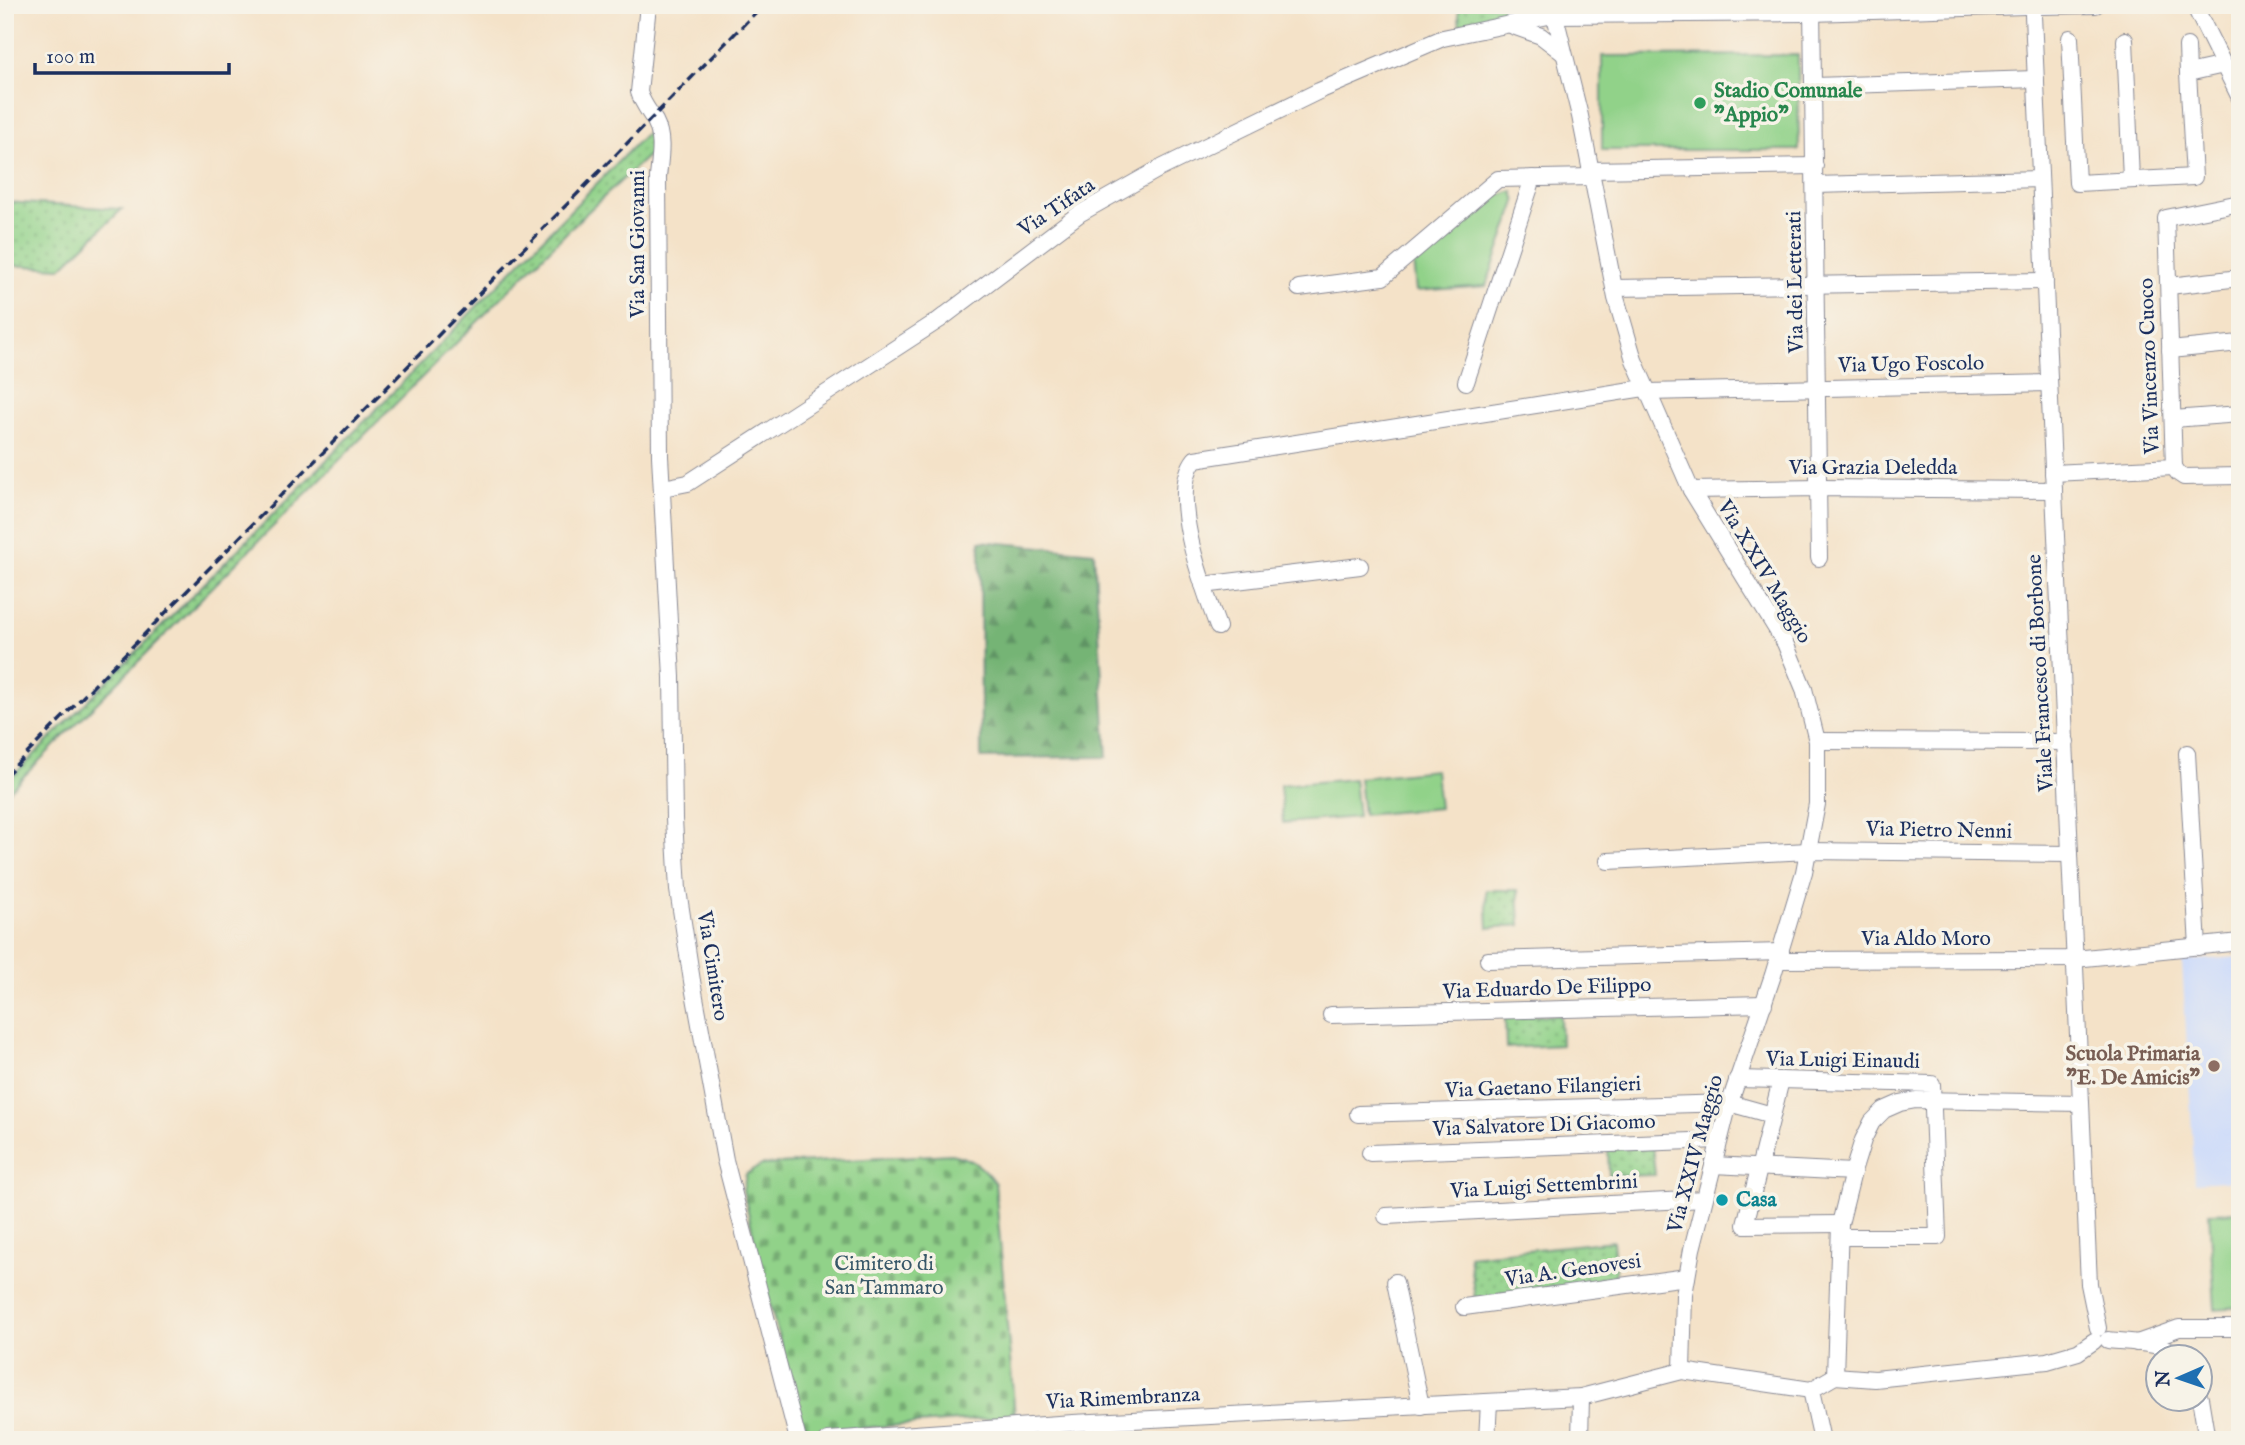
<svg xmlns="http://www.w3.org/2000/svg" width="2245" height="1445" font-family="'IM FELL English',serif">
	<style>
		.built { fill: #cddbfa }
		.grass { fill: url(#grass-dots); stroke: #568074; stroke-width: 2 }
		.forest { fill: url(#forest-firs); stroke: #48726a; stroke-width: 2 }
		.cemetery { fill: url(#cemetery-stones); stroke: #568074; stroke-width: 2 }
		.park { fill: #91d289; stroke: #568074; stroke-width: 2 }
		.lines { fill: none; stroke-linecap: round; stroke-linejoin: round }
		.minor-casing { stroke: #888893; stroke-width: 18 }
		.minor { stroke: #fff; stroke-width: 16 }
		.rail { stroke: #1b2f5e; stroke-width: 3.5; stroke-dasharray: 10 5; stroke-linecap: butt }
		.leisure-dot { fill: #2e9e5b; stroke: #f7f3e8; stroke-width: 2.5 }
		.education-dot { fill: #8d6e63; stroke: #f7f3e8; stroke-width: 2.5 }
		.culture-dot { fill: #0f9aa8; stroke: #f7f3e8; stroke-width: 2.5 }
		.labels { text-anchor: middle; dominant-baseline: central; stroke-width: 7; stroke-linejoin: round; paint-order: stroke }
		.leisure-label { font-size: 21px; font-weight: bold; fill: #27864d; stroke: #f7f3e8; text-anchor: start }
		.street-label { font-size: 21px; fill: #1b2f5e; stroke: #f7f3e8 }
		.education-label { font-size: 21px; font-weight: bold; fill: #785e54; stroke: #f7f3e8; text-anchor: end }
		.culture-label { font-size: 21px; font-weight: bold; fill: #0d838f; stroke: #f7f3e8; text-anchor: start }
		.park-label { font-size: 21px; fill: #385869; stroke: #f7f3e8 }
	</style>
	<defs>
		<pattern id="grass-dots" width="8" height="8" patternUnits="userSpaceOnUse" patternTransform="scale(1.75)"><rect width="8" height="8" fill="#91d289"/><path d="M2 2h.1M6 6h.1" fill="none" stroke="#76ab73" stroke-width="1.8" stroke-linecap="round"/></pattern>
		<pattern id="forest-firs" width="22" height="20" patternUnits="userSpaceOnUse" patternTransform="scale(1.75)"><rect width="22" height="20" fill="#74b475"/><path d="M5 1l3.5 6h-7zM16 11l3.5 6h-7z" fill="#5e9363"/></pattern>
		<pattern id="cemetery-stones" width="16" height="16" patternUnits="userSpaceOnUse" patternTransform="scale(1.75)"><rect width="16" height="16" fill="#91d289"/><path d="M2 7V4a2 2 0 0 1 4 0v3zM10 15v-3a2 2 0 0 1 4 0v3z" fill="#76ab73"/></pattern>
	</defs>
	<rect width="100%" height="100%" fill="#f7f3e8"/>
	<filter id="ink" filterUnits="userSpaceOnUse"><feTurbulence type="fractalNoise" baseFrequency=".0143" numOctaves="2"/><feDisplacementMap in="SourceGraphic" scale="14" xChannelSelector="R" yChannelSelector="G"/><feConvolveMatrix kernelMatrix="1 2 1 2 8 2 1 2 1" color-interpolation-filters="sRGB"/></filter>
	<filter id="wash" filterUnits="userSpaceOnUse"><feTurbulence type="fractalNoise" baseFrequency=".00686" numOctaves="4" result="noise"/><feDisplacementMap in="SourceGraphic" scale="28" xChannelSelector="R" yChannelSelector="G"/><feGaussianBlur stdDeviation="1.57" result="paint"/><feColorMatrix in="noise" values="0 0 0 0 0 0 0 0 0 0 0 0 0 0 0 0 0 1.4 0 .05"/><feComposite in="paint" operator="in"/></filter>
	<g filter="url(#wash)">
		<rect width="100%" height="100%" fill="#f4e2c8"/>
		<path class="built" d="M 2240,957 L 2240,1180 L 2195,1183 L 2182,961 Z"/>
		<g class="grass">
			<path d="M 1458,5 L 1544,5 L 1544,10 L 1460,27 Z"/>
			<path d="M 650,129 L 652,134 L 650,154 L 580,219 L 5,795 L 5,784 L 313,474 Z"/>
			<path d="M 5,202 L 122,209 L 61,268 L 5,265 Z"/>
			<path d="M 1486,890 L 1518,890 L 1520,925 L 1488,928 Z"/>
			<path d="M 1560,1015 L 1561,1045 L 1506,1048 L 1505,1017 Z"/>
			<path d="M 1652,1146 L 1655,1175 L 1609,1176 L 1608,1148 Z"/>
			<path d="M 1613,1241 L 1616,1279 L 1475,1299 L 1469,1256 Z"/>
		</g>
		<path class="forest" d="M 980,541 L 1094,552 L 1107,757 L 981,758 Z"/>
		<path class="cemetery" d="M 951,1154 C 973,1159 981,1165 995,1183 L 1015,1417 L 817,1431 L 808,1428 L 802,1422 L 766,1290 L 743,1190 L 746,1174 L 762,1165 Z"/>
		<g class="park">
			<path d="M 1798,55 L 1799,150 L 1602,150 L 1602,56 Z"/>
			<path d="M 1513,191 L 1516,202 L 1486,286 L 1416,291 L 1413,262 L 1494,197 Z"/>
			<path d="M 1435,770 L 1439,808 L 1363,815 L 1359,778 Z"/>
			<path d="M 1354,779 L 1358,817 L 1283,823 L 1280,785 Z"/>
			<path d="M 2240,1212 L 2240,1307 L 2215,1309 L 2209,1213 Z"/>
		</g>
	</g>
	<g filter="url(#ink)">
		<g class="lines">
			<g class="minor-casing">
				<g id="minor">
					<path d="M 648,5 L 639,92 C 642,103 649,111 655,121 C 664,138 660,158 658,177 L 660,456 L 672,677 L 674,819 L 678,890 L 692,981 L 725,1160 L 798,1440"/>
					<path d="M 1812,5 L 1819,558"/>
					<path d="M 2194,5 L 2240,98"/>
					<path d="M 2041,6 L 2096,5"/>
					<path d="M 1553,8 L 1580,116 L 1616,298 L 1634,360 L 1691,490 L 1785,643 L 1804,689 L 1817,741 L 1817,804 L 1804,872 L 1773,975 L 1727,1111 L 1692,1249 L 1684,1295 L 1682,1371"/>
					<path d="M 2033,15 L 2089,1284 L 2098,1328"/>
					<path d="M 1513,26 L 1541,36 L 1563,53"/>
					<path d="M 2070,38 L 2077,183 L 2194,177 L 2188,73 L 2224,65"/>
					<path d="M 2125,40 L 2131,180"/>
					<path d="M 2187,46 L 2188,73"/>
					<path d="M 1814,86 L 2036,79"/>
					<path d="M 1590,170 L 1815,166"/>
					<path d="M 1815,185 L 2040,179"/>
					<path d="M 2169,286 L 2240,278"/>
					<path d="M 1299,288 L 1383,277 L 1498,179 L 1592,177"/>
					<path d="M 1614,288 L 2045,281"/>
					<path d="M 2170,350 L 2240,343"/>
					<path d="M 1466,382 L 1533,178"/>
					<path d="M 1648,392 L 2049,383"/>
					<path d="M 2173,419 L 2240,414"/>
					<path d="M 2174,467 L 2178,473 L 2184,477 L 2240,476"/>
					<path d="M 2053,473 L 2174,467 L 2166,218 L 2240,203"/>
					<path d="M 663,488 L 688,483 L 939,320 L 1079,214 L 1157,170 L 1319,91 L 1443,38 L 1553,15 L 1812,13 L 2025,6"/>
					<path d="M 1691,490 L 1820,488 L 2054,490"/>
					<path d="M 1203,585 L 1360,566"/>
					<path d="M 1218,627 C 1204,589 1167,494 1195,459 L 1644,388"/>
					<path d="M 1817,741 L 2066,742"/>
					<path d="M 2187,753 L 2198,947"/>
					<path d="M 1608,861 L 1808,851 L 2070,854"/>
					<path d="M 1488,960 L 1781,952"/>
					<path d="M 1778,960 L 2075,959 L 2240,942"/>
					<path d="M 1331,1015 L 1764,1004"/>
					<path d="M 1737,1079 L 1932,1084 L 1938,1237 L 1840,1237"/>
					<path d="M 1781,1080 L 1745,1225 L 1840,1224"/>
					<path d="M 1358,1114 L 1729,1103 L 1772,1115"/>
					<path d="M 1370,1153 L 1719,1140"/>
					<path d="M 1713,1165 L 1853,1172"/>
					<path d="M 1386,1216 L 1704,1199"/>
					<path d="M 1395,1282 L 1421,1406"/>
					<path d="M 1464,1307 L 1687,1277"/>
					<path d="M 2108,1340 C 2127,1342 2168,1342 2180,1358"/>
					<path d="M 2137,1343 L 2179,1328 L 2240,1328"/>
					<path d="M 1835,1376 L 1840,1224 L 1853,1172 L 1863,1140 L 1872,1122 L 1884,1110 L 1900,1103 L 1916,1100 L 2081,1103"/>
					<path d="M 1835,1376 L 1875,1379 L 2047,1361 L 2078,1352 L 2094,1341"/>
					<path d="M 1811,1390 L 1822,1440"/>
					<path d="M 2200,1398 L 2207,1440"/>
					<path d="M 828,1440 L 1073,1423 L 1581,1397 L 1682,1371 L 1811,1390 L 1835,1376"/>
					<path d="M 1487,1440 L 1489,1402"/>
					<path d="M 1580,1440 L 1581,1397"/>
				</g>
			</g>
			<use href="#minor" class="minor"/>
			<path class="rail" d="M 5,776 L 763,5"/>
		</g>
	</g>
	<circle class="leisure-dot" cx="1700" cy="103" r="7"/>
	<circle class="education-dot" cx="2214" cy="1066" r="7"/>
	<circle class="culture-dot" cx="1722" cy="1200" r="7"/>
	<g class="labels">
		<g class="leisure-label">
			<text x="1714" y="91">Stadio Comunale<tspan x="1714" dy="24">"Appio"</tspan></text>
		</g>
		<g class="street-label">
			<text transform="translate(1057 208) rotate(-34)">Via Tifata</text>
			<text transform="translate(638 244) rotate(-90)">Via San Giovanni</text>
			<text transform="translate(1796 282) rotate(-91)">Via dei Letterati</text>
			<text transform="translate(1911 365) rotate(-1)">Via Ugo Foscolo</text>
			<text transform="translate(2150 366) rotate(-92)">Via Vincenzo Cuoco</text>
			<text x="1873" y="468">Via Grazia Deledda</text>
			<text transform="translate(1764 572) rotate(59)">Via XXIV Maggio</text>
			<text transform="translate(2041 673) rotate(-93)">Viale Francesco di Borbone</text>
			<text transform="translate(1939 831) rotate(1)">Via Pietro Nenni</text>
			<text x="1926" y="939">Via Aldo Moro</text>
			<text transform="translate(712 966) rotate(81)">Via Cimitero</text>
			<text transform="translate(1547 989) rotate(-2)">Via Eduardo De Filippo</text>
			<text transform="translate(1843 1061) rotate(1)">Via Luigi Einaudi</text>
			<text transform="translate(1543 1088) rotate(-2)">Via Gaetano Filangieri</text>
			<text transform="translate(1544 1126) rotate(-2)">Via Salvatore Di Giacomo</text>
			<text transform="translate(1696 1154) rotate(-75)">Via XXIV Maggio</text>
			<text transform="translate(1544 1187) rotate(-3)">Via Luigi Settembrini</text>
			<text transform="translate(1573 1271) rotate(-8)">Via A. Genovesi</text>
			<text transform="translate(1123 1399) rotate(-3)">Via Rimembranza</text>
		</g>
		<g class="education-label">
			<text x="2200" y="1054">Scuola Primaria<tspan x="2200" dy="24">"E. De Amicis"</tspan></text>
		</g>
		<g class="culture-label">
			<text x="1736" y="1200">Casa</text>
		</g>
		<g class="park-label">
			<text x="884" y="1264">Cimitero di<tspan x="884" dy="24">San Tammaro</tspan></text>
		</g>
	</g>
	<rect width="2245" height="1445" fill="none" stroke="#f7f3e8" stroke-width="28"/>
	<g transform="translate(2179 1378) rotate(268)"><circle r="33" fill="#f7f3e8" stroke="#9fa5b1" stroke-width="2"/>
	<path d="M0-5L12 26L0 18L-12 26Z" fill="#1f6fb2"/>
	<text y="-10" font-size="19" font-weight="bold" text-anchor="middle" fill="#1b2f5e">N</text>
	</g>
	<path d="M35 63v10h194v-10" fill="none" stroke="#1b2f5e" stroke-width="3.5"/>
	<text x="46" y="63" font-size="21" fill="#1b2f5e" stroke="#f7f3e8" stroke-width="5" paint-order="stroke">100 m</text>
</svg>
